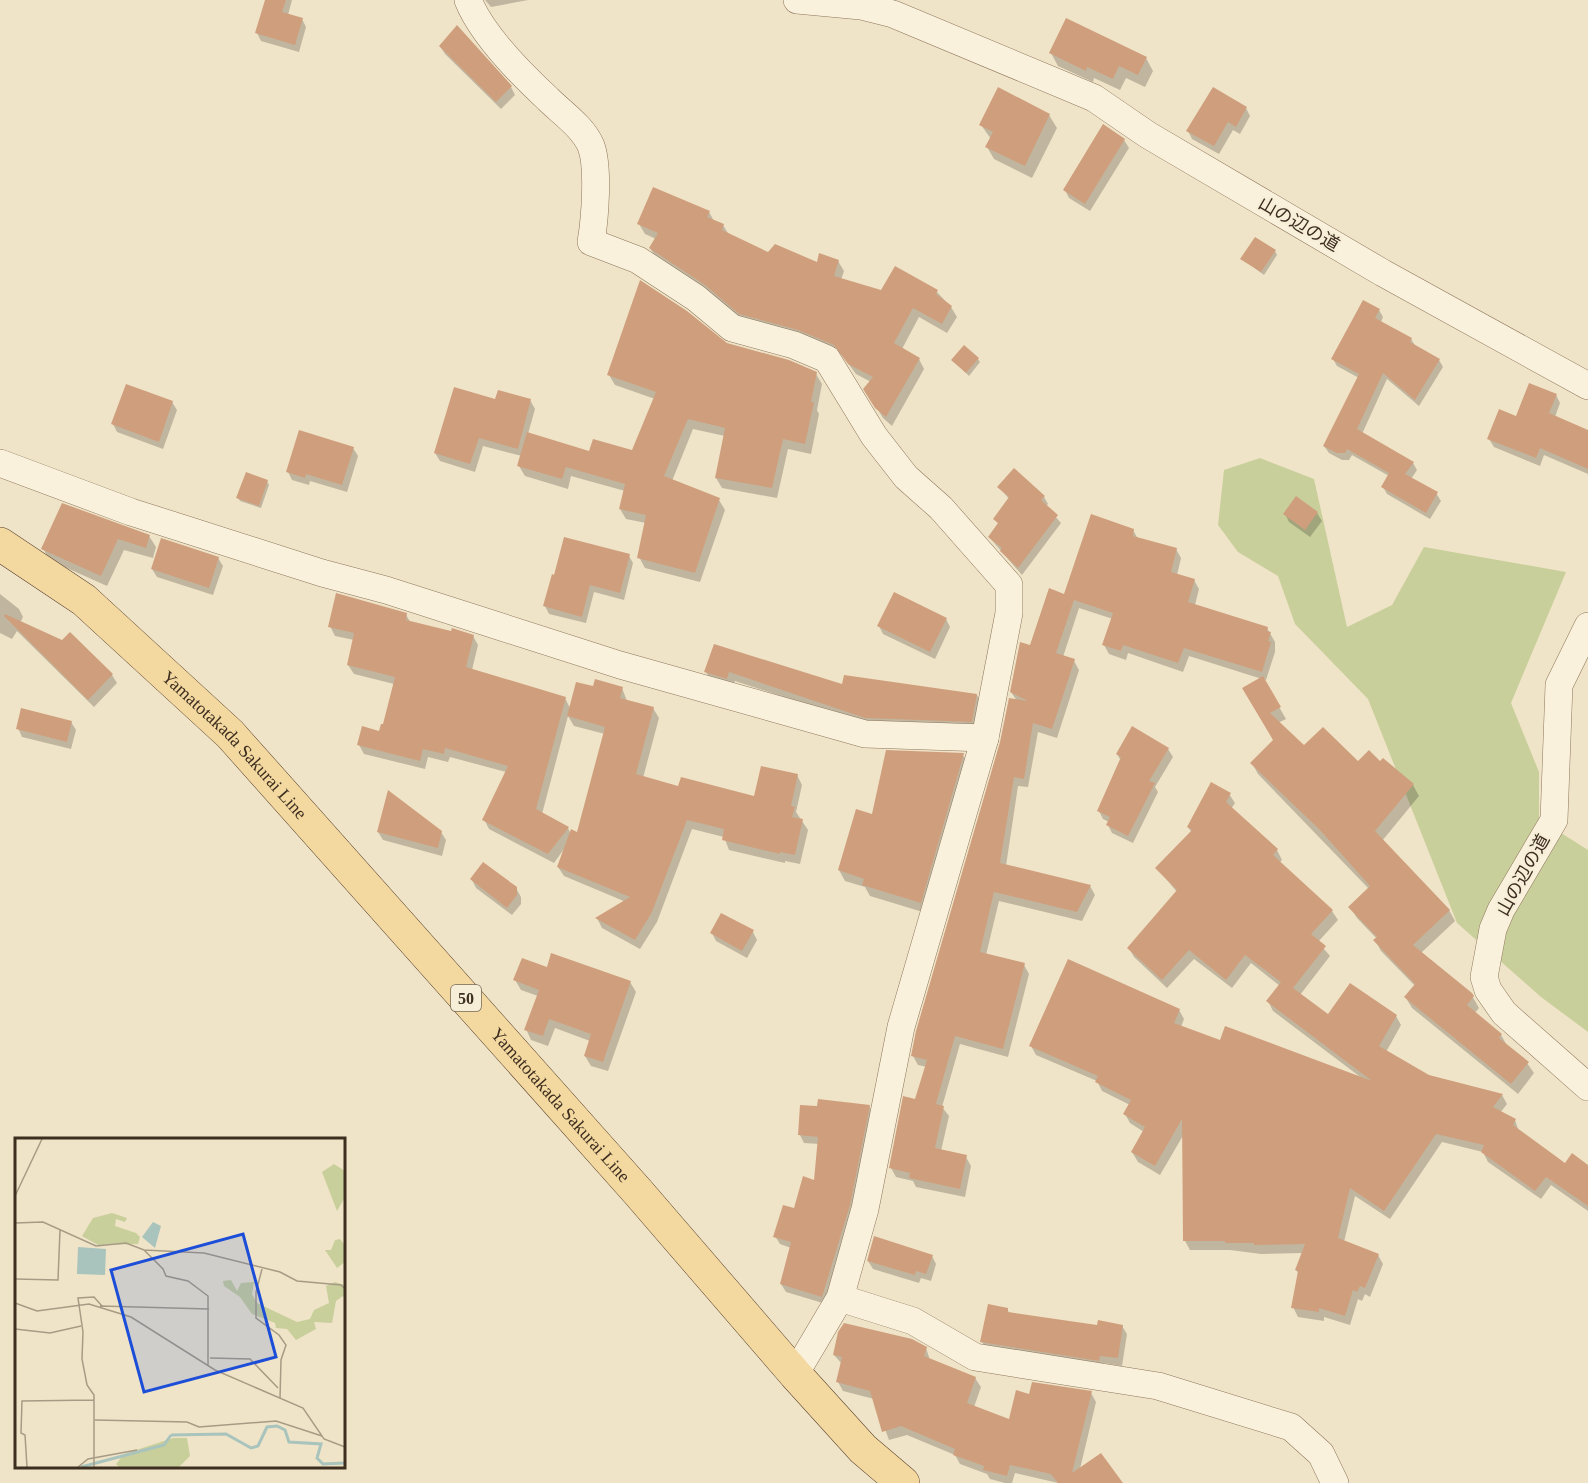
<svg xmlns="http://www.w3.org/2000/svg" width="1588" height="1483" font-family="'Times New Roman','Noto Sans JP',serif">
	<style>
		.green { fill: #c9cf9b }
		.shadow { fill: #0003; fill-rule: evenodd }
		.building { fill: #cf9f7d }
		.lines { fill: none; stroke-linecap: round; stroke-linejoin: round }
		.minor-casing { stroke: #8d765c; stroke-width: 28 }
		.major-casing { stroke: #5b4430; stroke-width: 34 }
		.minor { stroke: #faf1dc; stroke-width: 27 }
		.major { stroke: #f3d9a0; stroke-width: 33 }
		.labels { text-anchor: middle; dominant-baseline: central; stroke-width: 4.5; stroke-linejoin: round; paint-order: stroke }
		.shield { fill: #f7eed8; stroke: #756857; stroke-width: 1.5 }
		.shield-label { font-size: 16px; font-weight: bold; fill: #3d2e20 }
		.street-label { font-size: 18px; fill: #3d2e20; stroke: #f7eed8 }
		.inset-river { fill: none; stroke: #a9c4bc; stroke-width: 3 }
		.inset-road { fill: none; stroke: #a89b85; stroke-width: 1.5 }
		.view { fill: #1d4ed8; fill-opacity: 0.15; stroke: #1d4ed8; stroke-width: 3 }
		.inset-edge { fill: none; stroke: #3d2e20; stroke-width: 3 }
	</style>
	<rect width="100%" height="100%" fill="#f0e4c8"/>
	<path class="green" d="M 1260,458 L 1314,479 L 1347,627 L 1392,605 L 1424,547 L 1566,572 L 1511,703 L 1539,772 L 1539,819 L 1588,850 L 1588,1032 L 1541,997 L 1457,923 L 1368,699 L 1295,624 L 1278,576 L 1238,552 L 1218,525 L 1224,470 Z"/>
	<g class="shadow">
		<path d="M 266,0 L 292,0 L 288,15 L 302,19 L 306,27 L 299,52 L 261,41 L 257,33 Z"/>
		<path d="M 485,0 L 528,0 L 491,7 Z"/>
		<path d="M 440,46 L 511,87 L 515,95 L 501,109 L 445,54 Z"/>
		<path d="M 1051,53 L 1146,58 L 1153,71 L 1145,87 L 1126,78 L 1120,90 L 1094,78 L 1093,82 L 1058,66 Z"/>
		<path d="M 1246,108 L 1250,116 L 1240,134 L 1233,130 L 1219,154 L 1192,139 L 1188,131 Z"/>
		<path d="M 1049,115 L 1057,128 L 1032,178 L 994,159 L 987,147 L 991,139 L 981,125 Z"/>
		<path d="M 1124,140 L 1129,148 L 1090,211 L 1069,198 L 1065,190 Z"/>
		<path d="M 709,212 L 714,221 L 723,225 L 729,235 L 768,253 L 817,264 L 838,261 L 844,271 L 841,280 L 881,292 L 937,292 L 951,307 L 957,317 L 947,333 L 919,317 L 902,349 L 919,359 L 924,369 L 892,426 L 883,418 L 865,389 L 871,382 L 856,374 L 841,354 L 805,340 L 747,324 L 656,258 L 650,248 L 656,239 L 645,234 L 639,224 Z"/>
		<path d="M 1275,251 L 1277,255 L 1264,275 L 1242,259 Z"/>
		<path d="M 1379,310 L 1383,317 L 1381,322 L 1411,339 L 1416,347 L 1439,360 L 1443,367 L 1419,406 L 1387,379 L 1362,434 L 1413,463 L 1417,470 L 1411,479 L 1436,493 L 1441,501 L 1430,519 L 1387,494 L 1383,487 L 1389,476 L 1352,455 L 1349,460 L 1342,460 L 1329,453 L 1324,446 L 1359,378 L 1337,366 L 1333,359 Z"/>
		<path d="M 727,344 L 816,374 L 822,384 L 817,410 L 819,414 L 811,454 L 788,449 L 777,498 L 722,488 L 716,478 L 725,436 L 693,429 L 672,481 L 719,500 L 725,510 L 700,582 L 645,568 L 639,557 L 646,523 L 626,519 L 620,509 L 625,491 L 571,476 L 568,489 L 525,476 L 519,466 L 522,456 L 483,446 L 475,472 L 440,461 L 435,453 L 496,401 L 530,400 L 535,409 L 528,434 L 590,453 L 633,452 L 655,399 L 615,385 L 609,375 Z"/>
		<path d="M 978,359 L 980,362 L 969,376 L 953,360 Z"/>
		<path d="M 1556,395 L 1560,403 L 1555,417 L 1588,432 L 1588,474 L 1544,455 L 1540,466 L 1494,447 L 1489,439 L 1517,418 Z"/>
		<path d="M 172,402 L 177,410 L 163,449 L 117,432 L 113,424 Z"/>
		<path d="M 353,448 L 358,456 L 347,492 L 310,481 L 309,485 L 292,480 L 288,472 Z"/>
		<path d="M 267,481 L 269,485 L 261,508 L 240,501 L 238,498 Z"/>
		<path d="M 999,487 L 1044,497 L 1048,504 L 1046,506 L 1061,523 L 1022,575 L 989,537 L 999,525 L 995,519 L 1010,500 Z"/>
		<path d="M 1296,498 L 1317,513 L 1322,521 L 1310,537 L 1289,522 L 1285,514 Z"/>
		<path d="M 63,505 L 149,536 L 156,547 L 153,558 L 124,550 L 107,586 L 49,560 L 43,548 Z"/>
		<path d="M 1133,530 L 1138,539 L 1176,549 L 1181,558 L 1177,575 L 1194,580 L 1199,589 L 1195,605 L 1267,628 L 1275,642 L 1275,652 L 1266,680 L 1263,679 L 1286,719 L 1278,723 L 1304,747 L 1357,763 L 1380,763 L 1413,785 L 1419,796 L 1382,841 L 1449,910 L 1455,921 L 1421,953 L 1471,994 L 1479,1008 L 1474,1014 L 1501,1035 L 1508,1047 L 1527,1063 L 1534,1073 L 1518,1094 L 1412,1008 L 1406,998 L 1415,986 L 1381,951 L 1375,940 L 1377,939 L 1357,918 L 1350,907 L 1369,889 L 1258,774 L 1252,763 L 1275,741 L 1262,679 L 1189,656 L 1183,672 L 1128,653 L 1126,660 L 1109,654 L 1104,645 L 1113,619 L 1079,608 L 1063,657 L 1074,661 L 1079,670 L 1057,738 L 1038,732 L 1028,787 L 1018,786 L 1006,866 L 1090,886 L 1095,895 L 1082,921 L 999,901 L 986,955 L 1024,965 L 1029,974 L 1008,1057 L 960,1044 L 942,1107 L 949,1116 L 941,1151 L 966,1157 L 971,1166 L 965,1197 L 916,1187 L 913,1181 L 896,1177 L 891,1168 L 927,1067 L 918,1065 L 913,1056 L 1017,701 L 1011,692 L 1031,647 L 1065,596 Z"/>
		<path d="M 629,556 L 633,563 L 624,600 L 594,592 L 586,623 L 549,614 L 545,606 Z"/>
		<path d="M 218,558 L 223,566 L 213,595 L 157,577 L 152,569 Z"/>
		<path d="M 0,594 L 19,609 L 23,617 L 20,623 L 62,642 L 70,634 L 112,675 L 117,683 L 94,707 L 17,631 L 12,639 L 0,633 Z"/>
		<path d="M 406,615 L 411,623 L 473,636 L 478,645 L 472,670 L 565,698 L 570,708 L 594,688 L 622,688 L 627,701 L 653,708 L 659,718 L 643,778 L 679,787 L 755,798 L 797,775 L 802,785 L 796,812 L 808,830 L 800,864 L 785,861 L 785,863 L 729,850 L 724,837 L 692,829 L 657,922 L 640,949 L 602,928 L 597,918 L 626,902 L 564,876 L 558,867 L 564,849 L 554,863 L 489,829 L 484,819 L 506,772 L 450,757 L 448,762 L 428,757 L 425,769 L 364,754 L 359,745 L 380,733 L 385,726 L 394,684 L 354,674 L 348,665 L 354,640 L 335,636 L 330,626 ZM 568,716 L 574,726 L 605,734 L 578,834 L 571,834 L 568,828 L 542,814 Z"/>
		<path d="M 946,619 L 950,627 L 935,659 L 883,634 L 879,626 Z"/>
		<path d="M 715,646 L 843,685 L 977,695 L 982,705 L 977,732 L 878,728 L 735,681 L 732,688 L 712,682 L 706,672 Z"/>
		<path d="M 71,722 L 76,730 L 71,749 L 22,737 L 18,728 Z"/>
		<path d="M 1168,749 L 1173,757 L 1155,787 L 1158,792 L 1133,843 L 1112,833 L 1108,825 L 1109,822 L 1103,819 L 1099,811 L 1121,761 L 1117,754 Z"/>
		<path d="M 963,755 L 969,765 L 926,913 L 870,896 L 865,887 L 845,881 L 839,870 L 873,816 Z"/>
		<path d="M 1229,794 L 1235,803 L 1231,809 L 1277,850 L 1282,860 L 1279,863 L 1332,911 L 1338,920 L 1318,942 L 1330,956 L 1300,995 L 1329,1017 L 1396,1016 L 1401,1025 L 1386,1052 L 1428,1077 L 1502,1095 L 1507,1104 L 1500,1113 L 1515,1120 L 1519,1132 L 1565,1165 L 1588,1166 L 1588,1211 L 1551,1185 L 1541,1199 L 1488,1162 L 1483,1152 L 1442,1142 L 1390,1219 L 1355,1196 L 1344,1242 L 1378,1255 L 1383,1264 L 1370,1297 L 1365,1294 L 1362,1301 L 1358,1299 L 1350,1325 L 1324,1317 L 1324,1321 L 1298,1317 L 1293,1307 L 1299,1274 L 1296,1270 L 1303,1253 L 1261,1254 L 1230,1250 L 1190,1250 L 1185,1241 L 1184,1134 L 1160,1175 L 1138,1162 L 1132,1152 L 1144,1132 L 1130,1123 L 1125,1114 L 1130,1105 L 1102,1091 L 1097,1081 L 1036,1055 L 1031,1046 L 1179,1010 L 1184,1019 L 1181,1027 L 1221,1042 L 1363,1079 L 1273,1011 L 1268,1001 L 1280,986 L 1251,963 L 1232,988 L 1194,959 L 1167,988 L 1134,957 L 1129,948 L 1177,892 L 1157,868 L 1192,833 L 1188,827 Z"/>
		<path d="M 378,832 L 441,832 L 446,840 L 442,856 L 383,840 Z"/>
		<path d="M 472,880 L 516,888 L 521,897 L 521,904 L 512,915 L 476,888 Z"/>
		<path d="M 753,932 L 757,940 L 747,958 L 716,941 L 712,933 Z"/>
		<path d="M 548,969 L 630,982 L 636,992 L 608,1071 L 591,1066 L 585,1056 L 590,1041 L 555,1028 L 548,1046 L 531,1040 L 526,1029 L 538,996 L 521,990 L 515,980 Z"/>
		<path d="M 869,1106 L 873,1114 L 853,1214 L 826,1304 L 786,1292 L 781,1284 L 791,1248 L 780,1244 L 775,1236 L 816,1182 L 819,1144 L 804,1143 L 800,1135 Z"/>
		<path d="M 932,1256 L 936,1264 L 931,1281 L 921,1278 L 919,1283 L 873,1269 L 868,1261 Z"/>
		<path d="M 1007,1310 L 1010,1313 L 1099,1327 L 1122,1326 L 1127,1334 L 1122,1366 L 1104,1363 L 1103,1368 L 987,1350 L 982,1342 Z"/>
		<path d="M 926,1348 L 930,1360 L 975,1378 L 981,1387 L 974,1407 L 1010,1421 L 1030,1395 L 1091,1393 L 1096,1402 L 1080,1469 L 1121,1483 L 1058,1483 L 1015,1473 L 1012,1483 L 1005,1483 L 990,1479 L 987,1474 L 960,1464 L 955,1455 L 907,1435 L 889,1440 L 874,1399 L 843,1391 L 838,1382 L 842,1364 L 834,1355 Z"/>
	</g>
	<g class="building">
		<path d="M 265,0 L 286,0 L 282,12 L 303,18 L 295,45 L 255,33 Z"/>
		<path d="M 1066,18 L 1147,57 L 1138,75 L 1119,66 L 1113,79 L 1087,67 L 1086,71 L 1049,53 Z"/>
		<path d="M 457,25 L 512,86 L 496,102 L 439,46 Z"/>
		<path d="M 998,87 L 1050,114 L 1025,166 L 985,147 L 993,132 L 979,125 Z"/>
		<path d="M 1213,87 L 1247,107 L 1236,127 L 1228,122 L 1214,146 L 1186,131 Z"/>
		<path d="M 1103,124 L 1125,139 L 1085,204 L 1063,190 Z"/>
		<path d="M 653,187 L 710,211 L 707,217 L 724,224 L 722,230 L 768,252 L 775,244 L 817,262 L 819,253 L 839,260 L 834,276 L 881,290 L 895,266 L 938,290 L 936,294 L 952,306 L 942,324 L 913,308 L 894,343 L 920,358 L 886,417 L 875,408 L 863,389 L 873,377 L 848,364 L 834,345 L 798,330 L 739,314 L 705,285 L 649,248 L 658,233 L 637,224 Z"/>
		<path d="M 1255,237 L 1276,250 L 1261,272 L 1240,259 Z"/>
		<path d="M 640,280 L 687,311 L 727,343 L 789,360 L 817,372 L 811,402 L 814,402 L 805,444 L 783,439 L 772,488 L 715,478 L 725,428 L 688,419 L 664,476 L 720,498 L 695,573 L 637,558 L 646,515 L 619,509 L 625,484 L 566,467 L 562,479 L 517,466 L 527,432 L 589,451 L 593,439 L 632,450 L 656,392 L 607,375 Z"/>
		<path d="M 1363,300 L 1380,309 L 1375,318 L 1412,338 L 1410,342 L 1440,359 L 1415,400 L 1383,373 L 1357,429 L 1414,462 L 1405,474 L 1438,492 L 1426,513 L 1381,487 L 1389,473 L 1347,449 L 1345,453 L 1337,453 L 1323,446 L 1359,374 L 1331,359 Z"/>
		<path d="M 964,345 L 979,358 L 966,373 L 951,360 Z"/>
		<path d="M 1529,383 L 1557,394 L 1549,413 L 1588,430 L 1588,469 L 1540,448 L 1536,458 L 1487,439 L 1499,409 L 1516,416 Z"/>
		<path d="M 126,384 L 173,401 L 159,442 L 111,424 Z"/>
		<path d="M 454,387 L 495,399 L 498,390 L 531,399 L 518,449 L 479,438 L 470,464 L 434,453 Z"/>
		<path d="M 299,430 L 354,447 L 342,485 L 306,474 L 305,478 L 286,472 Z"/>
		<path d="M 1014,468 L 1045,496 L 1041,500 L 1058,515 L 1018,568 L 1000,551 L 1002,548 L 988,537 L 998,523 L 993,519 L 1009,497 L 997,487 Z"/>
		<path d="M 246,472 L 268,480 L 259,506 L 236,498 Z"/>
		<path d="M 1296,496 L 1318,512 L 1305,530 L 1283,514 Z"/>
		<path d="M 62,503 L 150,535 L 146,548 L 118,539 L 101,576 L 41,549 Z"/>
		<path d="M 1091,514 L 1134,529 L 1133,536 L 1177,548 L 1171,572 L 1195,579 L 1188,602 L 1268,627 L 1267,631 L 1271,632 L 1268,641 L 1271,642 L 1262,672 L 1184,648 L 1178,663 L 1123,645 L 1121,651 L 1102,645 L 1113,613 L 1074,600 L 1056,653 L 1075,659 L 1052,729 L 1033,723 L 1024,779 L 1014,777 L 1000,863 L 1091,885 L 1077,912 L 994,892 L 980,952 L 1025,963 L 1003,1049 L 955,1036 L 936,1104 L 944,1106 L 935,1148 L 967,1155 L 960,1189 L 909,1178 L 910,1173 L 889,1168 L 903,1096 L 915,1099 L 927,1060 L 911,1056 L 916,1031 L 1000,742 L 1009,698 L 1028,701 L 1010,692 L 1020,642 L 1030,645 L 1049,588 L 1064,594 Z"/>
		<path d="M 564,537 L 630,554 L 620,593 L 590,585 L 582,617 L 543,606 L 552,574 L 554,575 Z"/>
		<path d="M 161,538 L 219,557 L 209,588 L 151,569 Z"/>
		<path d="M 894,592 L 947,618 L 930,652 L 877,626 Z"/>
		<path d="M 336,593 L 407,613 L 406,620 L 451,631 L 452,628 L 474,635 L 466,667 L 566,697 L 536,809 L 569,827 L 548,854 L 482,820 L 508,766 L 445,748 L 444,754 L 423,749 L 420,761 L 357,745 L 362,726 L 379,731 L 381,724 L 383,724 L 395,677 L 347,665 L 354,633 L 328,627 Z"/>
		<path d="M 5,614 L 62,640 L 70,632 L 113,674 L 88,700 L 4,616 Z"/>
		<path d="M 714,644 L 842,684 L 844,675 L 977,694 L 972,722 L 865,718 L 729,672 L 727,679 L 704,672 Z"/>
		<path d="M 1263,676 L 1281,707 L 1270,713 L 1304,745 L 1323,727 L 1358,761 L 1369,750 L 1380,761 L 1383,758 L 1414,784 L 1375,831 L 1450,910 L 1413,945 L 1472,993 L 1474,996 L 1467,1005 L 1502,1034 L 1499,1038 L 1529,1062 L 1511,1084 L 1404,997 L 1415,984 L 1373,940 L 1377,937 L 1348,907 L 1370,886 L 1319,829 L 1250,763 L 1273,740 L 1242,688 Z"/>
		<path d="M 595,679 L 623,687 L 620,698 L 654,707 L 636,774 L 678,786 L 681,777 L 754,796 L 761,766 L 798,774 L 791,806 L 795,807 L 792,817 L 803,819 L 795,855 L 780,852 L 780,854 L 722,840 L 724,829 L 687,820 L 652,912 L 635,940 L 595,918 L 630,897 L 557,867 L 571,829 L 577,832 L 605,727 L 567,716 L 576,682 L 593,686 Z"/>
		<path d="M 21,708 L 72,721 L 67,742 L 16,729 Z"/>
		<path d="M 1132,726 L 1169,748 L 1149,781 L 1155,783 L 1128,836 L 1106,825 L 1110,817 L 1097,811 L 1121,757 L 1116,754 Z"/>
		<path d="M 886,750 L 964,753 L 921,903 L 862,885 L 864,879 L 838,870 L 856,809 L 872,814 Z"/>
		<path d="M 1211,782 L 1231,793 L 1226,802 L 1278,849 L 1273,855 L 1333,910 L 1311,934 L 1326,946 L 1293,988 L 1328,1014 L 1350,983 L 1397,1015 L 1379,1046 L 1429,1075 L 1503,1094 L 1493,1107 L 1516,1119 L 1513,1125 L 1565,1163 L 1572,1153 L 1588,1165 L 1588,1206 L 1546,1177 L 1535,1191 L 1481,1152 L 1484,1145 L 1436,1134 L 1384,1211 L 1350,1188 L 1338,1238 L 1379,1254 L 1365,1288 L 1360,1286 L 1357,1292 L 1353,1290 L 1345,1316 L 1319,1308 L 1319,1312 L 1291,1308 L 1298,1271 L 1295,1270 L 1305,1244 L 1254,1245 L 1254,1243 L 1225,1243 L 1225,1241 L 1183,1241 L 1182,1119 L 1155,1166 L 1131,1152 L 1145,1127 L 1123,1114 L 1131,1100 L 1095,1082 L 1098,1076 L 1029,1046 L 1068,959 L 1180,1009 L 1174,1023 L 1220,1040 L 1225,1026 L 1372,1081 L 1266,1001 L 1281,982 L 1245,955 L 1226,980 L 1189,950 L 1162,980 L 1127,948 L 1177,890 L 1155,868 L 1192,830 L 1187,827 Z"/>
		<path d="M 388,790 L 442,831 L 438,848 L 377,832 Z"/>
		<path d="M 483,862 L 517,887 L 517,895 L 507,908 L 470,879 Z"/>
		<path d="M 721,913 L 754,930 L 742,951 L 710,933 Z"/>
		<path d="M 551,953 L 631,981 L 603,1062 L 584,1056 L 591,1034 L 549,1019 L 543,1036 L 524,1030 L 539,990 L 513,980 L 522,958 L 547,967 Z"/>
		<path d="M 818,1099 L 870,1105 L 850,1205 L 822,1297 L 780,1284 L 791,1242 L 773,1237 L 783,1205 L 794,1208 L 803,1176 L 814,1180 L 818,1137 L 798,1135 L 800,1105 L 817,1106 Z"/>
		<path d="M 874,1236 L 933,1255 L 926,1274 L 916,1271 L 915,1275 L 867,1261 Z"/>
		<path d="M 988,1304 L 1008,1308 L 1008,1312 L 1097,1325 L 1098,1320 L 1123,1325 L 1118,1358 L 1100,1356 L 1099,1361 L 980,1342 Z"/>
		<path d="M 844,1323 L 912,1339 L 927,1347 L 924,1356 L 976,1377 L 967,1403 L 1009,1419 L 1016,1390 L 1029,1394 L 1032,1382 L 1092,1391 L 1072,1473 L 1101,1453 L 1123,1483 L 1058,1483 L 1051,1474 L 1010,1465 L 1007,1476 L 983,1470 L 984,1466 L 953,1455 L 955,1449 L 901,1426 L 882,1432 L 870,1391 L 836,1382 L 842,1357 L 833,1355 L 838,1332 Z"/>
	</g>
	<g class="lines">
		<g class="minor-casing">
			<g id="minor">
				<path d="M 468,0 C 482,35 521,74 548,99 C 562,113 583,127 591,146 C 599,167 595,219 591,242 L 638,260 L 696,298 L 732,328 L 794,345 L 827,359 L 874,436 L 906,477 L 941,508 L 1009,585 L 1009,613 L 985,738 L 901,1027 L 865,1209 L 840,1298 L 795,1374"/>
				<path d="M 797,0 L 861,6 L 893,14 L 1094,98 L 1148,135 L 1383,273 L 1588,386"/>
				<path d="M 0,463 L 131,512 L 322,573 L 386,590 L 620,665 L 865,734 L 985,738"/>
				<path d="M 1588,626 L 1559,685 L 1554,820 L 1501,910 L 1493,929 L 1484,977 L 1488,990 L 1504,1013 L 1588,1087"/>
				<path d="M 840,1298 L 913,1321 L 975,1357 L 1158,1386 L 1291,1427 L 1321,1454 L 1335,1483"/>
			</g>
		</g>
		<g class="major-casing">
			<g id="major">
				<path id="s1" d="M 0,544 L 84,600 L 230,734 L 638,1192 L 795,1374 L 863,1449 L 903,1483"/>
			</g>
		</g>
		<use href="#minor" class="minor"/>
		<use href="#major" class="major"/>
	</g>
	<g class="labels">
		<rect class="shield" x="451" y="985" width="30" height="26" rx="4.5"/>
		<g class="shield-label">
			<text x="466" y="998">50</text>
		</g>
		<g class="street-label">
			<text transform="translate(1299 224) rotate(30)">山の辺の道</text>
			<text stroke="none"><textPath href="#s1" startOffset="310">Yamatotakada Sakurai Line</textPath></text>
			<text transform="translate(1523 875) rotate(-61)">山の辺の道</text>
			<text stroke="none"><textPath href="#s1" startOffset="796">Yamatotakada Sakurai Line</textPath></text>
		</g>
	</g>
	<g transform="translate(15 1138)">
		<rect width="330" height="330" fill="#f0e4c8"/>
		<path d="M 319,26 L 330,33 L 330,59 L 322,73 L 307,34 ZM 97,75 L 112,80 L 110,84 L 101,81 L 100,88 L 121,95 L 125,99 L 123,106 L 83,107 L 67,98 L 78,80 ZM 325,101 L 330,107 L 330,124 L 322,130 L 310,112 L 316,112 L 320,102 ZM 216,142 L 222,153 L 226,145 L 239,144 L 237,156 L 242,165 L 282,184 L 295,181 L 299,172 L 314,165 L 311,148 L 320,144 L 330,147 L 330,161 L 328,158 L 321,163 L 317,185 L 299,184 L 301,191 L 281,202 L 272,191 L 261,190 L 260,185 L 237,176 L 225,159 L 209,148 L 208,143 ZM 158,300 L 172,300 L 175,318 L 164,329 L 104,329 L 101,326 L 109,316 Z" fill="#c9cf9b"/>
		<path d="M 138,84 L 146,88 L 140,110 L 127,99 ZM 63,109 L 91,111 L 90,137 L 62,136 Z" fill="#a9c4bc"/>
		<path class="inset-river" d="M 156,297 L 211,296 L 236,310 L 243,308 L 252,289 L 262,288 L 270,292 L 274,304 L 306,306 L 302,320 L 308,326 L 330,325M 66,329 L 149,307 L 156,297"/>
		<path class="inset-road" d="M 0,58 L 27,1M 0,85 L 28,84 L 81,108 L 111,105 L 129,112 L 189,115 L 265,134 L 282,143 L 326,147 L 330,151M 129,112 L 148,131 L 151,138 L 173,143 L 193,158 L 193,228M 247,131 L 241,154 L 241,180 L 264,197 L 271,207 L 266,222 L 265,260M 0,141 L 43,142 L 45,92M 0,165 L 22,173 L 74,166 L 116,179 L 200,232 L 288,270 L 309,301 L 330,309M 85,168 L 194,171M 0,191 L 35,195 L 66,188M 195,220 L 235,221 L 263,250M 80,282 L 172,284 L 184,289 L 261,283 L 307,298M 12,329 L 10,297 L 6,295 L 7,263 L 79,262M 63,329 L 73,321 L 122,312M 79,329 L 79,257 L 72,247 L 67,221 L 68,194 L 63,160 L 79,159 L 87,168"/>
		<path class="view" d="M 228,96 L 261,219 L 129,254 L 96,132 Z"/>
		<rect width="330" height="330" class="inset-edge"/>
	</g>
</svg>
